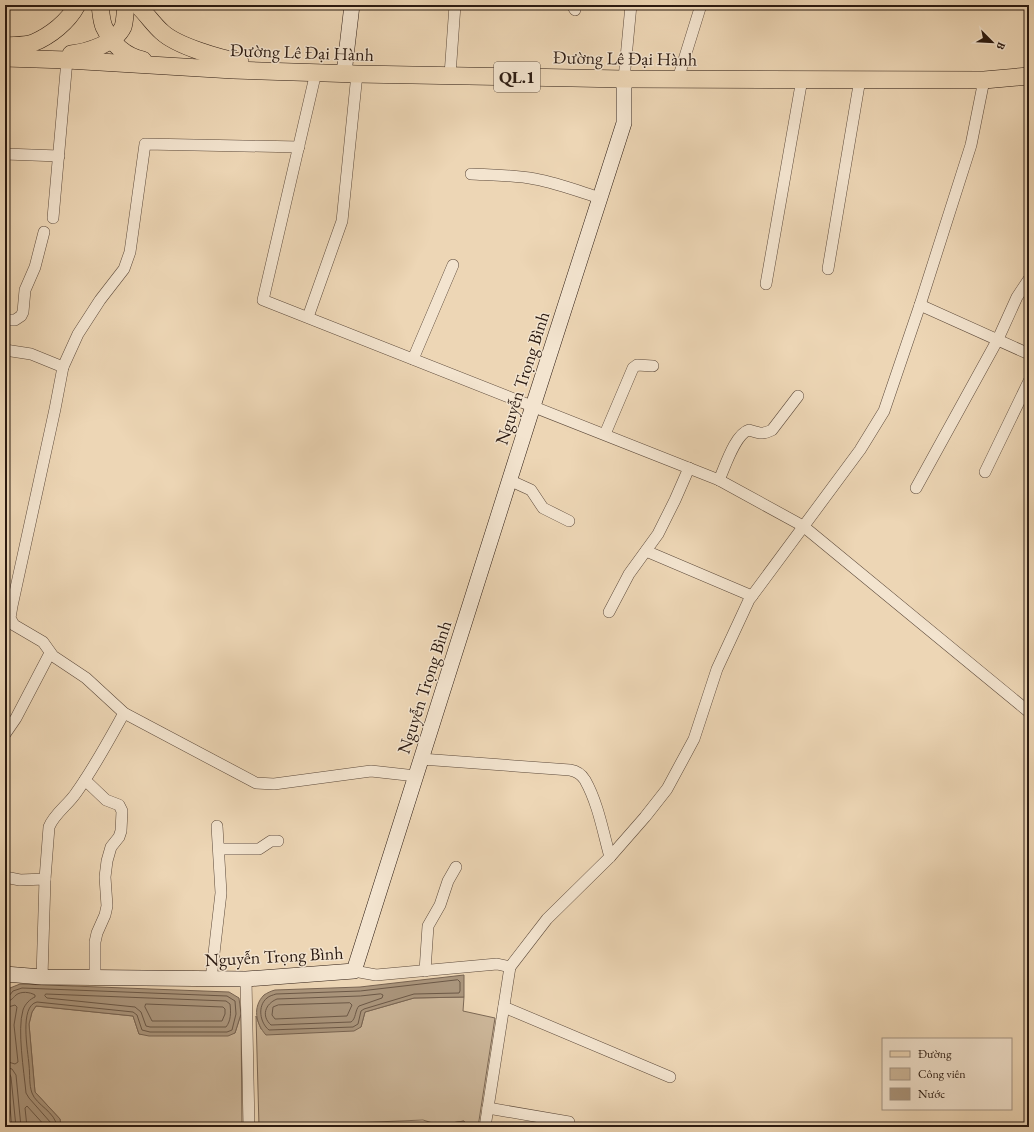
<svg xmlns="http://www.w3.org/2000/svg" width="1034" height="1132" font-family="'EB Garamond',serif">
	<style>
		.green { fill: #ccb699; stroke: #7c6855 }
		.water { fill: #ab967d; stroke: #786452 }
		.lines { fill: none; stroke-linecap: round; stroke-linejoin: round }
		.shore { stroke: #6b5847; stroke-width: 1 }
		.street-casing { stroke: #5c493a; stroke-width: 12 }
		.secondary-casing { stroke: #2b1a11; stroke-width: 16 }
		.primary-casing { stroke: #2b1a11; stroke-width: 18 }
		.street { stroke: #f3e4cf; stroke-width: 11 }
		.secondary { stroke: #f3e4cf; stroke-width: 15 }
		.primary { stroke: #edd6b5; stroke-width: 17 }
		.labels { text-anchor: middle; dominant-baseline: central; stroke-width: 3; stroke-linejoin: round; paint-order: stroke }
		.shield { fill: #f3e4cf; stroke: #67574a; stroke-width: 1 }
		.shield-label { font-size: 17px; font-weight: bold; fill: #2b1a11 }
		.street-label { font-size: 18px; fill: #2b1a11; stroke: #f3e4cf }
	</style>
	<rect width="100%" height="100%" fill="#edd6b5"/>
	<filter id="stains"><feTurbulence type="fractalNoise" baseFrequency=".005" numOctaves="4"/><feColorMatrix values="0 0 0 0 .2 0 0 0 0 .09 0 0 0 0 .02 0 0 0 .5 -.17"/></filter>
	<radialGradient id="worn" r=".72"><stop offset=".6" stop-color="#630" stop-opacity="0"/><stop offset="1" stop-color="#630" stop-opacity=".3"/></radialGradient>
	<g class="green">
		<path d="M 464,997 L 463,1011 L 495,1018 L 478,1127 L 469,1127 L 464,1121 L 439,1125 L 423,1120 L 259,1127 L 256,1016 L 261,1029 L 361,1027 L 365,1012 L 414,998 Z"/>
		<path d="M 36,1006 L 133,1016 L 139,1034 L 235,1033 L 241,1014 L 242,1127 L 61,1127 L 60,1119 L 35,1092 L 29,1024 L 32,1012 Z"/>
	</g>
	<g class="water">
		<path d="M 464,975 L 464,997 L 414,998 L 365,1012 L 361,1027 L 354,1031 L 266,1035 C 256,1024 252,1007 264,995 C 267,993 271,991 275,990 L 360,987 Z"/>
		<path d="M 20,984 L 229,992 L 239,998 L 241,1014 L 235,1033 L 228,1036 L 149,1036 L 139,1034 L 133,1016 L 36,1006 L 32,1012 L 29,1024 L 35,1092 L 60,1119 L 61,1127 L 12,1127 L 5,1057 L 5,995 L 10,988 Z"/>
		<path d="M 464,1121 L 469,1127 L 439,1127 L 439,1125 Z"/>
	</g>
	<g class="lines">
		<g class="shore">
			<path d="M 458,980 L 460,982 L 460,991 L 459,993 L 414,994 L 364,1009 L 361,1011 L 358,1024 L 353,1027 L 269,1030 C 260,1023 257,1006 267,998 C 269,996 273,995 276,994 L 360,991 Z"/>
			<path d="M 46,994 L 226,1001 L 230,1004 C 231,1012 231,1021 226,1027 L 150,1027 L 146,1026 L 141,1012 L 135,1007 L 47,998 L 45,996 Z"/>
			<path d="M 381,994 L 383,995 L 382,998 L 359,1006 C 355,1010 356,1019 351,1022 L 271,1025 C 261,1016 265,1004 277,999 L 360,996 Z"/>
			<path d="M 5,997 L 9,996 L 13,991 L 22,988 L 227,996 L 235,1001 L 236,1014 L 232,1030 L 227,1032 L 150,1032 L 142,1030 L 137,1015 L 133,1012 L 37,1002 C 19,1006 28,1051 29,1065 C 30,1074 29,1085 32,1093 C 36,1105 56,1112 57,1127"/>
			<path d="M 5,1002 C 11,1001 12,999 16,995 C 21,991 30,992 35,995 L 35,997 C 30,999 25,1004 23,1010 C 17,1030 24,1071 26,1093 L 29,1098 L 51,1123 L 52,1127"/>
			<path d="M 350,1003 L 352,1005 L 347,1016 L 275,1019 L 272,1015 L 273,1007 L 278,1005 Z"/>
			<path d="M 146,1004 L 223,1007 L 225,1009 L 225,1014 L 222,1021 L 152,1021 L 145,1007 Z"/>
			<path d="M 5,1008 L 15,1005 L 17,1007 L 14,1025 L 18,1062 L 15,1064 L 5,1061"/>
			<path d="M 5,1067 L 12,1069 L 16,1075 L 21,1127"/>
			<path d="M 5,1072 L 9,1073 L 11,1077 L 16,1127"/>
			<path d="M 27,1127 L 25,1108 L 27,1106 L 46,1127"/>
		</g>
		<g class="street-casing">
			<g id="street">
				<path d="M 572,5 L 575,10"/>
				<path d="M 316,72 L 263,300 L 719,480 L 803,526 L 1029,712"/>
				<path d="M 450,75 L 455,5"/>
				<path d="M 624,79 L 631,5"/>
				<path d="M 678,79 L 701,5"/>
				<path d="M 299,147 L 145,144 L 130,252 L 124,269 L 100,300 L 78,334 L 63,367 L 55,409 L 12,606 L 10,618 L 14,625 L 43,642 L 53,656 L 86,678 L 124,713 L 256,783 L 274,784 L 371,771 L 416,776"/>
				<path d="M 5,154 L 59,156"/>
				<path d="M 471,174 C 492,175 514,175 535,179 C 557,183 578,191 600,198"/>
				<path d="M 53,218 L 67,60"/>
				<path d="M 828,269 L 860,79"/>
				<path d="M 766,284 L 802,79"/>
				<path d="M 920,305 L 1029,354"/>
				<path d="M 308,317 L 342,221 L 357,74"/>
				<path d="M 5,320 L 15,320 L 21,316 L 23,312 L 25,290 L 35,267 L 44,232"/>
				<path d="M 5,350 L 31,354 L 63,367"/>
				<path d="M 413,359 L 453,265"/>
				<path d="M 605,434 L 633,368 L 637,365 L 653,366"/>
				<path d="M 985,472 L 1029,381"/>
				<path d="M 509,480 L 531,490 L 543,508 L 569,521"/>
				<path d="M 719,480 C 725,467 735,434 749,430 C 759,433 762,435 772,430 L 798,396"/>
				<path d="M 916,488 L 998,339 L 1017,297 L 1029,279"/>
				<path d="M 646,551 L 752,596"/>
				<path d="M 609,612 L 629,574 L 658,534 L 675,500 L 689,468"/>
				<path d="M 5,734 L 16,718 L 50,653"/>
				<path d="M 421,759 L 570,770 C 576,771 582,775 585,780 C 598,803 603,832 610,857"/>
				<path d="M 85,780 L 106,800 L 119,805 L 122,811 L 121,831 L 119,837 L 111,847 L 107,861 L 105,877 L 107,906 L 105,915 L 97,933 L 95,942 L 95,977"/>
				<path d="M 219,849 L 259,849 L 271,841 L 278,841"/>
				<path d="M 5,877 L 20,880 L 45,879"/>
				<path d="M 354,971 L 376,975 L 497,964 L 510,967"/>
				<path d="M 425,971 L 428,926 L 440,905 L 448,881 L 456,867"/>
				<path d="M 42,977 L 45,879 L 49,827 C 54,814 68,805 76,793 C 94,768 109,740 124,713"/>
				<path d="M 211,979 L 221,893 L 217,826"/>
				<path d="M 246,979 L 249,1127"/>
				<path d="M 504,1007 L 670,1077"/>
				<path d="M 488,1108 L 569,1122"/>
				<path d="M 485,1127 L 510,967 L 547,919 L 610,857 L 645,817 L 667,789 L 694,739 L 717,669 L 749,600 L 860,450 L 884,411 L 920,305 L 971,145 L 984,80"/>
			</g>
		</g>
		<g class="secondary-casing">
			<g id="secondary">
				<path d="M 344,73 L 352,5"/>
				<path d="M 5,974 L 42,977 L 246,979 L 354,971 L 533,406 L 624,123 L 624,79"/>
			</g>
		</g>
		<g class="primary-casing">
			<g id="primary">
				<path d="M 100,5 C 101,12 101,20 104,27 C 112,44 125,56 143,60"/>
				<path d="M 139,5 L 141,9 C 148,16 154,25 162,32 C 177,46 219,58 240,62"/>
				<path d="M 5,46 C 14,45 25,46 33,43 C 50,36 68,22 77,5"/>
				<path d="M 71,54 C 87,52 115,44 123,27 C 125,21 125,12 126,5"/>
				<path d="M 5,58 L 67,60 L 233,70 L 357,74 L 624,79 L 984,80 L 1029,76"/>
			</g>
		</g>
		<use href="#street" class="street"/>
		<use href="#secondary" class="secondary"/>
		<use href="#primary" class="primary"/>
	</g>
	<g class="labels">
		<rect class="shield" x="494" y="62" width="46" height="30" rx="3"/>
		<g class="shield-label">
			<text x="517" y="77">QL.1</text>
		</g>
		<g class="street-label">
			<text transform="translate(302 52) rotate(2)">Đường Lê Đại Hành</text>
			<text transform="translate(625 58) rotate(1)">Đường Lê Đại Hành</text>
			<text transform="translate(522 378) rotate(-72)">Nguyễn Trọng Bình</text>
			<text transform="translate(424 687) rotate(-72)">Nguyễn Trọng Bình</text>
			<text transform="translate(274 956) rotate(-3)">Nguyễn Trọng Bình</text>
		</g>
	</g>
	<rect width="1034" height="1132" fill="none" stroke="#edd6b5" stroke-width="20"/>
	<rect x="6" y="6" width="1022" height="1120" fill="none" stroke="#2b1a11" stroke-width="2"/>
	<rect x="10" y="10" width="1014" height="1112" fill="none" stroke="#2b1a11"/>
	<rect x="882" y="1038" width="130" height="72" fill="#f3e4cf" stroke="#a39383"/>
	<rect x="890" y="1051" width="20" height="6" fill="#edd6b5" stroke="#a39383"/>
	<text x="918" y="1058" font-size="12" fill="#2b1a11">Đường</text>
	<rect x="890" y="1068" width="20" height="12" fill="#ccb699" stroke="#a39383"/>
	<text x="918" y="1078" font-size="12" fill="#2b1a11">Công viên</text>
	<rect x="890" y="1088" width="20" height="12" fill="#ab967d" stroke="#a39383"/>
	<text x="918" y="1098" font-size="12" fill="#2b1a11">Nước</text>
	<g transform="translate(992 42) rotate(114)" stroke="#f3e4cf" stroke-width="3" paint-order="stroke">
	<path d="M0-3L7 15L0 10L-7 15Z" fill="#2b1a11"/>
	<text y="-6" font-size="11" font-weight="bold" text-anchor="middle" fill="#2b1a11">B</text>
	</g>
	<rect width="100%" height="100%" filter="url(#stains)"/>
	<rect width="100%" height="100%" fill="url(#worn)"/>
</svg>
